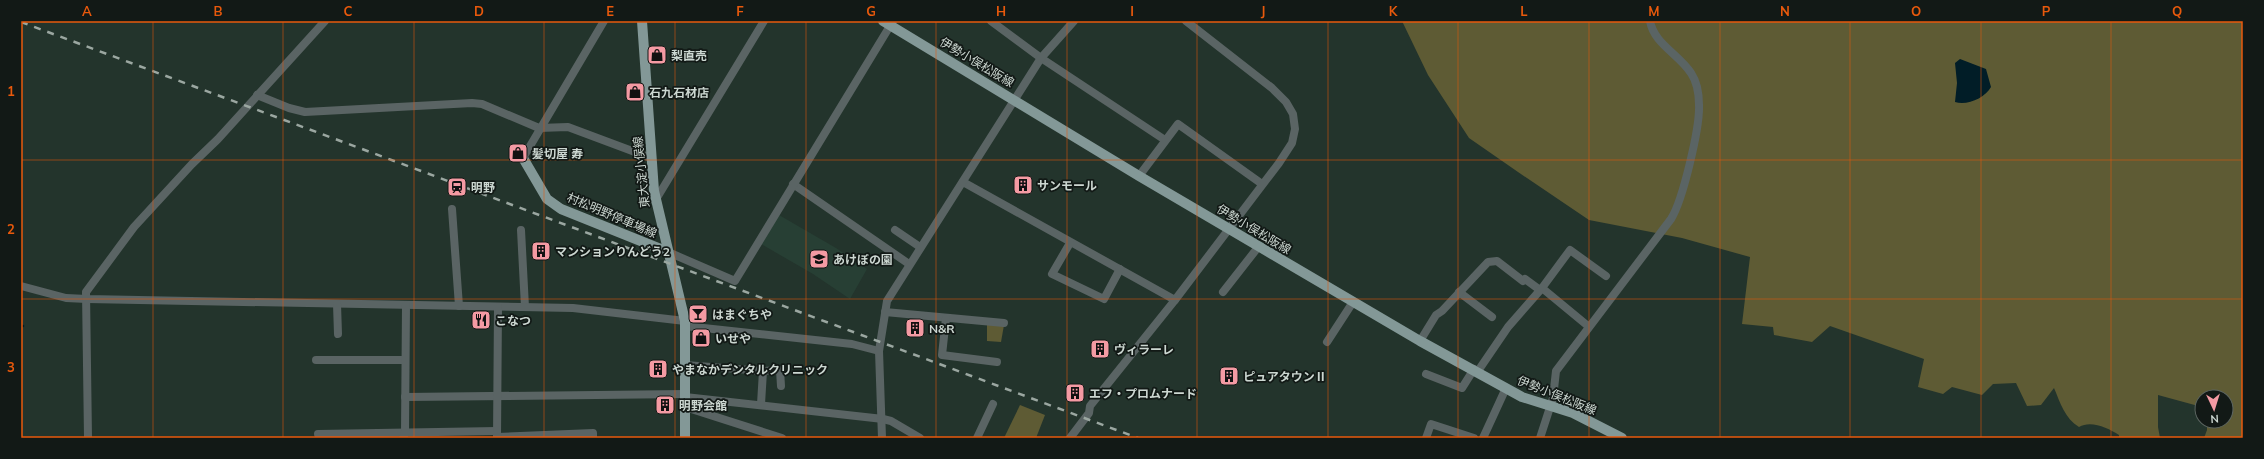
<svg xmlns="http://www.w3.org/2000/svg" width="2264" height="459" font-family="Mulish,'Noto Sans JP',sans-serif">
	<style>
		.built { fill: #273f34 }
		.green { fill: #5e5b34 }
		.water { fill: #011d27 }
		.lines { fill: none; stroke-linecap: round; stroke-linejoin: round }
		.stream { stroke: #011d27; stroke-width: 2.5 }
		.minor { stroke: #5a6464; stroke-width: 8 }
		.major { stroke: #839897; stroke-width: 10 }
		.rail { stroke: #9ba7a1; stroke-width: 2.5; stroke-dasharray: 7 7; stroke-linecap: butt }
		.grid { fill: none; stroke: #e8590c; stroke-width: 1; stroke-opacity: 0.55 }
		.labels { text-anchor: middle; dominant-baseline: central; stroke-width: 3.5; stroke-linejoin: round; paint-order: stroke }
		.poi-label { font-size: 12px; font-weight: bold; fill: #ccd7d1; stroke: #121916; text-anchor: start }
		.street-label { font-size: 12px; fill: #ccd7d1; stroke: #121916 }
		.neatline { fill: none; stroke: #e8590c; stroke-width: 1.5 }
		.grid-label { font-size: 13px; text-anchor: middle; font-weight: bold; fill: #e8590c }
	</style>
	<rect width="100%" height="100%" fill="#23342c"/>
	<path class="built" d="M 779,215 L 836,248 L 867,269 L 850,299 L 813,274 L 761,244 Z"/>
	<g class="green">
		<path d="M 1402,21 L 2243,21 L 2243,438 L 2204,438 L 2207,430 L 2207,421 L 2226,421 L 2226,397 L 2202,397 L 2202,407 L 2158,395 L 2158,427 L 2160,438 L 2119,438 L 2119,435 C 2108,428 2091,420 2079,427 C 2065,419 2060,402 2054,388 L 2041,405 L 2027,406 L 2016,383 L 1993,384 L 1982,395 L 1952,387 L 1943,394 L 1918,387 L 1924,359 L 1830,326 L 1812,342 L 1774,335 L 1773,327 L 1742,324 L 1750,257 L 1682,238 L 1589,220 L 1518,172 L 1469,138 L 1428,75 Z"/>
		<path d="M 987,324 L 1004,325 L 1001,342 L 987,341 Z"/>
		<path d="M 1020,405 L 1045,415 L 1036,438 L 1004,438 Z"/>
	</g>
	<path class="water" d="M 1960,59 L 1986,69 L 1991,87 C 1985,98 1967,106 1955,102 L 1957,83 L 1955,63 Z"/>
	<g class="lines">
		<path class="stream" d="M 21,326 L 23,326"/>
		<g class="minor">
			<path d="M 991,21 L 1041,58 L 1165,140"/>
			<path d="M 257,95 L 289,108 L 305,112 L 472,103 L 482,104 L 539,128 L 568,127 L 651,158"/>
			<path d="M 523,158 L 604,21"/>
			<path d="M 1139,176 L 1178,124 L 1262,184"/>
			<path d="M 963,182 L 1175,300"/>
			<path d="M 793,184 L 909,264"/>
			<path d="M 655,201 L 764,21"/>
			<path d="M 452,209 L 459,306"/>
			<path d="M 521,230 L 525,307"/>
			<path d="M 895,230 L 920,247"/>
			<path d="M 1070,243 L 1052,274 L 1104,299 L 1120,269"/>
			<path d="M 668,252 L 735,281 L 893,21"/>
			<path d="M 21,286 L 66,298 L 87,299 L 573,308 L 685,321"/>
			<path d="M 1223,292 L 1259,246"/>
			<path d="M 1459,292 L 1492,317"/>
			<path d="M 337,304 L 338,334"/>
			<path d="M 885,312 L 1004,323"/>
			<path d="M 946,318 L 942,355 L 997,362"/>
			<path d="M 685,326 L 852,344 L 879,351"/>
			<path d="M 1588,326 L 1542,288 L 1570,250 L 1606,276"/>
			<path d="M 1420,341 L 1436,315 L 1442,311 L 1488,262 L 1497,261 L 1523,281 L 1525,279 L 1540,290"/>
			<path d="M 1327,342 L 1353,302"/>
			<path d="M 316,360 L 405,360"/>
			<path d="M 685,365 L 763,371 L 761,404"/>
			<path d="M 763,371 L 780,370 L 781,386"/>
			<path d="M 1478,371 L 1508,327 L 1542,288"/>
			<path d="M 1426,374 L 1462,388 L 1474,369"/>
			<path d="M 405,397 L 685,394"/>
			<path d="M 685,397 L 883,419 L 891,421 L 920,438"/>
			<path d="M 685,407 L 782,438"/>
			<path d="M 318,434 L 497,431"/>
			<path d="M 497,437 L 593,433 L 593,438"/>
			<path d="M 88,438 L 86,292 L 134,227 L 192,164 L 218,139 L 325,21"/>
			<path d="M 403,438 L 405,433 L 406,305"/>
			<path d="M 497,438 L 498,307"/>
			<path d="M 882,438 L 879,351 L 887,301 L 1041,58 L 1074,21"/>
			<path d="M 977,438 L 993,404"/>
			<path d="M 1070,438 L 1089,413 L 1090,406 L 1175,300 L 1279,163 L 1292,143 L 1295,129 L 1293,114 L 1286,102 L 1272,88 L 1186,21"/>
			<path d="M 1426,438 L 1431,424 L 1474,438"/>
			<path d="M 1483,438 L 1506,388"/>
			<path d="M 1540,438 L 1553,398 L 1556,371 L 1671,219 C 1683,200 1700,127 1699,105 C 1699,94 1697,82 1691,73 C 1679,54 1654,44 1650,21"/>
		</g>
		<g class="major">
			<path d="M 642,21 L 654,191 L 685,321 L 685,438"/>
			<path d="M 883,21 L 1139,176 L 1420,341 L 1522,397 L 1573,413 L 1622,438"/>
			<path d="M 523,158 L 547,199 L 561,209 L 668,252"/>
		</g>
		<path class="rail" d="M 21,22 L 1138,438"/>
	</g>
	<path class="grid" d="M 153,21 L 153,438M 283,21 L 283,438M 414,21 L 414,438M 544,21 L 544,438M 675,21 L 675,438M 806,21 L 806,438M 936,21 L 936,438M 1067,21 L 1067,438M 1197,21 L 1197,438M 1328,21 L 1328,438M 1458,21 L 1458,438M 1589,21 L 1589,438M 1720,21 L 1720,438M 1850,21 L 1850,438M 1981,21 L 1981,438M 2111,21 L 2111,438M 21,160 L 2243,160M 21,299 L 2243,299"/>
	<defs>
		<g id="shop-square" transform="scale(1)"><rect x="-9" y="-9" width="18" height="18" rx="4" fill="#f49aa3" stroke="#121916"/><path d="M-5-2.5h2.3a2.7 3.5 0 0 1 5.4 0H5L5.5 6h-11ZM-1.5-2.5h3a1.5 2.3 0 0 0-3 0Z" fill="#111"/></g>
		<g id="building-square" transform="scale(1)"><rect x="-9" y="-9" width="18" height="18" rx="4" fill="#f49aa3" stroke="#121916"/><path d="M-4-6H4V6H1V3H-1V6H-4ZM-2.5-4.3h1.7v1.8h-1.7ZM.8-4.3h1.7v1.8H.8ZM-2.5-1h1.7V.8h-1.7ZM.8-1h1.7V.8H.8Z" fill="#111"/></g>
		<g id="station-square" transform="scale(1)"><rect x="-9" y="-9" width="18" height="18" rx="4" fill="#f49aa3" stroke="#121916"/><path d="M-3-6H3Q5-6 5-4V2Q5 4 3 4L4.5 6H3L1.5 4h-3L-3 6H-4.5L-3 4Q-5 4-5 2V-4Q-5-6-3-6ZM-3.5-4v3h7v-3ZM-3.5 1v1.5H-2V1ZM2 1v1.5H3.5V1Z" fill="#111"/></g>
		<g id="school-square" transform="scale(1)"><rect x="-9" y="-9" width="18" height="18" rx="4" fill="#f49aa3" stroke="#121916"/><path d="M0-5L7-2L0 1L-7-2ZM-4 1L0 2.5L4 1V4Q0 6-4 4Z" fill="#111"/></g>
		<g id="bar-square" transform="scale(1)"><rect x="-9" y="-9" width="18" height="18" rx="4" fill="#f49aa3" stroke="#121916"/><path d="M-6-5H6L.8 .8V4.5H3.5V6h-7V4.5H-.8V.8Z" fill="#111"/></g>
		<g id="restaurant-square" transform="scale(1)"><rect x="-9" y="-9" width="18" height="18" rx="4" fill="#f49aa3" stroke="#121916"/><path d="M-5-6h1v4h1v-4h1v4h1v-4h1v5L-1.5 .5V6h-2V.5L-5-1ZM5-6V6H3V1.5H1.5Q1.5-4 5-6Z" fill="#111"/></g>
	</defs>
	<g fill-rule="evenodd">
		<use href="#shop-square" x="657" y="55"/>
		<use href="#shop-square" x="635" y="92"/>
		<use href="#shop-square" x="518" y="153"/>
		<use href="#building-square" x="1023" y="185"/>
		<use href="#station-square" x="457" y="187"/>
		<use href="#building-square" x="541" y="251"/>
		<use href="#school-square" x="819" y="259"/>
		<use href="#bar-square" x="698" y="314"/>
		<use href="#restaurant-square" x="481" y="320"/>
		<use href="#building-square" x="915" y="328"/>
		<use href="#shop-square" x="701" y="338"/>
		<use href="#building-square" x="1100" y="349"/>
		<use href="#building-square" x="658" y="369"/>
		<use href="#building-square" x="1229" y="376"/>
		<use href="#building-square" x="1075" y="393"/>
		<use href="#building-square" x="665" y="405"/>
	</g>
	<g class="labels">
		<g class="poi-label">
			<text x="671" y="55">梨直売</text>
			<text x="649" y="92">石九石材店</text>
			<text x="532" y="153">髪切屋 寿</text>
			<text x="1037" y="185">サンモール</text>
			<text x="471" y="187">明野</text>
			<text x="555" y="251">マンションりんどう2</text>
			<text x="833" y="259">あけぼの園</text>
			<text x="712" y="314">はまぐちや</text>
			<text x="495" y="320">こなつ</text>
			<text x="929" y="328">N&amp;R</text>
			<text x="715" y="338">いせや</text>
			<text x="1114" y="349">ヴィラーレ</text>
			<text x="672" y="369">やまなかデンタルクリニック</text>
			<text x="1243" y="376">ピュアタウンⅡ</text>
			<text x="1089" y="393">エフ・プロムナード</text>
			<text x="679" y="405">明野会館</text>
		</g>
		<g class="street-label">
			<text transform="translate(977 62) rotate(31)">伊勢小俣松阪線</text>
			<text transform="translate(641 172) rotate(-96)">東大淀小俣線</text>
			<text transform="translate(612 215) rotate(23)">村松明野停車場線</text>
			<text transform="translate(1254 229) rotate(31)">伊勢小俣松阪線</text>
			<text transform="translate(1557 395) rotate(22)">伊勢小俣松阪線</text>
		</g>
	</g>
	<rect width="2264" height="459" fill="none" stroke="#121916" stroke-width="44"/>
	<g transform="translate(2214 409) rotate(176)"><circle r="19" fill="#121916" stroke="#5c6561"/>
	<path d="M0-3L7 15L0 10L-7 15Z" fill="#f49aa3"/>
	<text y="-6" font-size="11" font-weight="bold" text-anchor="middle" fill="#ccd7d1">N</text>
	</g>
	<rect x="22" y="22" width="2220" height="415" class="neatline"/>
	<g class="grid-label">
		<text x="87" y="16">A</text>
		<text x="218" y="16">B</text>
		<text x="348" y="16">C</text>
		<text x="479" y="16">D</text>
		<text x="610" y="16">E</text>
		<text x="740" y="16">F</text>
		<text x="871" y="16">G</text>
		<text x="1001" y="16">H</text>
		<text x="1132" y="16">I</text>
		<text x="1263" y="16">J</text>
		<text x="1393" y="16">K</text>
		<text x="1524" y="16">L</text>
		<text x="1654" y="16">M</text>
		<text x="1785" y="16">N</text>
		<text x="1916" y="16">O</text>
		<text x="2046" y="16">P</text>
		<text x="2177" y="16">Q</text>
		<text x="11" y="96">1</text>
		<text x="11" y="234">2</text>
		<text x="11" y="372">3</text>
	</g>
</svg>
